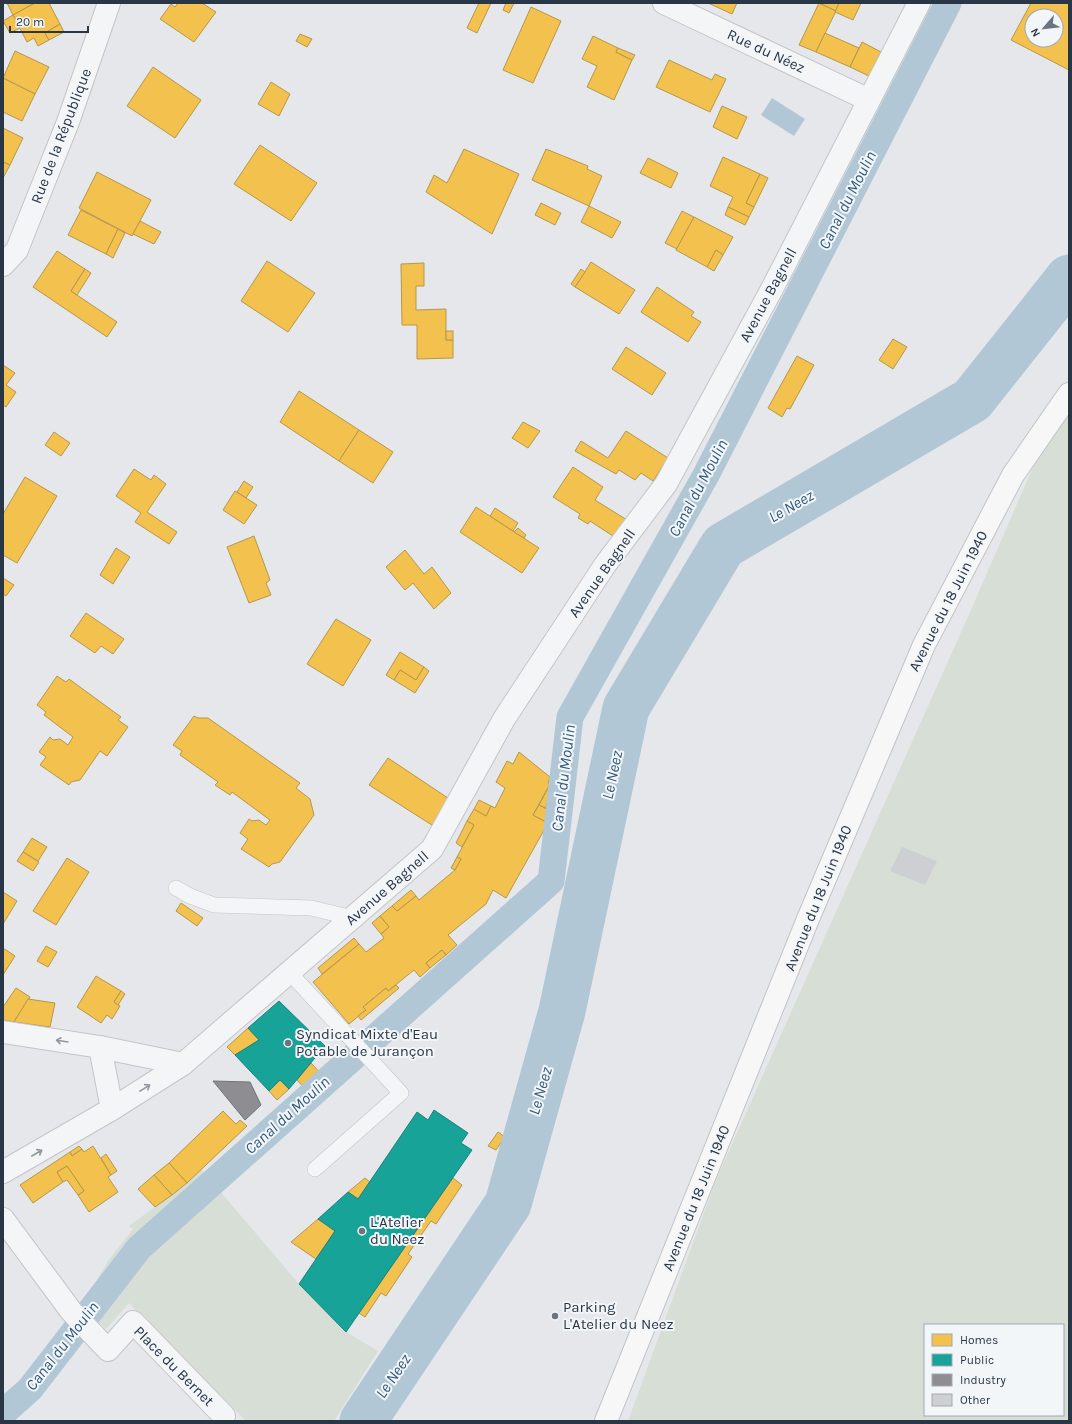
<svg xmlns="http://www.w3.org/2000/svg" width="1072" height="1424" font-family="Karla,sans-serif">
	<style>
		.green { fill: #d6ded5; fill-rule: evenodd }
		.water { fill: #b2c7d6 }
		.homes { fill: #f2c14e; stroke: #b6974b; fill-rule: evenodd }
		.public { fill: #17a398; stroke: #1c827f }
		.industry { fill: #8d8d92; stroke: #6f737b }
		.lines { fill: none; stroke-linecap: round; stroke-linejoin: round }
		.canal { stroke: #b2c7d6; stroke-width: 27 }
		.river { stroke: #b2c7d6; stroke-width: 47 }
		.building { fill: #cdcfd2 }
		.service-casing { stroke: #c3c5c8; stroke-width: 16 }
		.minor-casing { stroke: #c3c5c8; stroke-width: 24 }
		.primary-casing { stroke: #c0c4c8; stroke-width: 24 }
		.service { stroke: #f4f5f6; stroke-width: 15 }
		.minor { stroke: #f4f5f6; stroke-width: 22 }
		.primary { stroke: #f7f7f8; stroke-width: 22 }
		.oneway { stroke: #8e969e }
		.poi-dot { fill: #6b747f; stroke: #f3f6f9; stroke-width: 1.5 }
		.labels { text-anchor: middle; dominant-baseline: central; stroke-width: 4; stroke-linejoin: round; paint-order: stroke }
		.street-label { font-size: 15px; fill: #293645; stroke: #f3f6f9 }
		.poi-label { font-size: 15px; fill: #293645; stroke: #f3f6f9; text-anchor: start }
		.water-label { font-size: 16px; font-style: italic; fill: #315a7c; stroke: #f3f6f9 }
	</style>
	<rect width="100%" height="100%" fill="#e5e7ea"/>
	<g class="green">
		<path d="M 1069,384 L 1069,1421 L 628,1421 L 716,1180 L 971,610 ZM 925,1325 L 1063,1325 L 1063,1415 L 925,1415 Z"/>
		<path d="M 201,1169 L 299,1284 L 346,1332 L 378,1351 L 334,1421 L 246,1421 L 129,1303 L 106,1329 L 82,1306 L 108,1261 L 133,1229 L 129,1226 L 187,1183 Z"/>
	</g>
	<path class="water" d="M 772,98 L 805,119 L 794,136 L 761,115 Z"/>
	<g class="homes">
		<path d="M 7,3 L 35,3 L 13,15 Z"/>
		<path d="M 35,3 L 49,3 L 60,24 L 45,33 L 49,40 L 38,46 L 34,38 L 27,42 L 13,15 Z"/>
		<path d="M 178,3 L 202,3 L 216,12 L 194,42 L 160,19 L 171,4 L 175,7 Z"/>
		<path d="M 479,3 L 491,3 L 477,33 L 467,28 Z"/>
		<path d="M 506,3 L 514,3 L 509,13 L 503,10 Z"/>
		<path d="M 708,3 L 737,3 L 732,14 Z"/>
		<path d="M 819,3 L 836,11 L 816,52 L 799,45 Z"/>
		<path d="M 819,3 L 839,3 L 836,11 Z"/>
		<path d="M 839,3 L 861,3 L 853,20 L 835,12 Z"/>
		<path d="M 1031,3 L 1069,3 L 1069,70 L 1011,40 ZM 1032,16 L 1056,16 L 1056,40 L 1032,40 Z"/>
		<path d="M 531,7 L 561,21 L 533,83 L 503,70 Z"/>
		<path d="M 13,15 L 20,28 L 10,33 L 3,21 Z"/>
		<path d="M 60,24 L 64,32 L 49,40 L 45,33 Z"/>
		<path d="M 825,33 L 859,48 L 850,67 L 816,52 Z"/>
		<path d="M 300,34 L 312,39 L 307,47 L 296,41 Z"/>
		<path d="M 593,36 L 618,48 L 616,52 L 632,60 L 614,100 L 587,87 L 597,66 L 582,59 Z"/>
		<path d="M 862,42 L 881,52 L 869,76 L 850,67 Z"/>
		<path d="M 618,48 L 635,55 L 632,60 L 616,52 Z"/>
		<path d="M 15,51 L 49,67 L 35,94 L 3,78 Z"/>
		<path d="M 669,60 L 712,80 L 715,74 L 726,79 L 710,112 L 656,87 Z"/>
		<path d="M 153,67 L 201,100 L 175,138 L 127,106 Z"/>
		<path d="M 3,78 L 35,94 L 22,121 L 3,112 Z"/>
		<path d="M 271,82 L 290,94 L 279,116 L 258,104 Z"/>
		<path d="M 722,106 L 747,117 L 737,139 L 713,127 Z"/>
		<path d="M 3,128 L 23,138 L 10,165 L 3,162 Z"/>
		<path d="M 260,145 L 317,183 L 291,221 L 234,184 Z"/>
		<path d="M 464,149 L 519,174 L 492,234 L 426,192 L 434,175 L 447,183 Z"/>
		<path d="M 546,149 L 588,166 L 587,169 L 602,176 L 589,206 L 532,180 Z"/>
		<path d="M 723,157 L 760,174 L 746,203 L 754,207 L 749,217 L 728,207 L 733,197 L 710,186 Z"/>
		<path d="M 648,158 L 678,173 L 671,188 L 640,173 Z"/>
		<path d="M 3,162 L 10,165 L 3,178 Z"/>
		<path d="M 97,172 L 151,200 L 132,236 L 79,208 Z"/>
		<path d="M 760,174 L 768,178 L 754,207 L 746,203 Z"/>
		<path d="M 541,203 L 561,213 L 555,225 L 535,215 Z"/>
		<path d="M 589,206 L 621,222 L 612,238 L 581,222 Z"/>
		<path d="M 728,207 L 749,217 L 745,225 L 725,215 Z"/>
		<path d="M 81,210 L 118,229 L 106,254 L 68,235 Z"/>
		<path d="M 682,211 L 694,217 L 677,249 L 665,243 Z"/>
		<path d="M 694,217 L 733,237 L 723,255 L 716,250 L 707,267 L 676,250 Z"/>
		<path d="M 140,221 L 161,232 L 154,244 L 133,234 Z"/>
		<path d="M 118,229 L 125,233 L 113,258 L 106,254 Z"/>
		<path d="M 716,250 L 723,255 L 714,271 L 707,267 Z"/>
		<path d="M 57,251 L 85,269 L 71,291 L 117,322 L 107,337 L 33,287 Z"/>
		<path d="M 267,261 L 315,293 L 288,332 L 241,301 Z"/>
		<path d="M 591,262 L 635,290 L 619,314 L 575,287 Z"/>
		<path d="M 424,263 L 424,286 L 416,286 L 416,310 L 446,309 L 446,340 L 453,340 L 453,358 L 417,359 L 417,325 L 402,325 L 401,264 Z"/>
		<path d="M 85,269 L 91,273 L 77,295 L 71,291 Z"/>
		<path d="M 581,269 L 585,272 L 575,287 L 571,284 Z"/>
		<path d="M 657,287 L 694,312 L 691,316 L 701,322 L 688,342 L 641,312 Z"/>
		<rect x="446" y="331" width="7" height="9"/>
		<path d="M 893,339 L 907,347 L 893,369 L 879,360 Z"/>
		<path d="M 626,347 L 666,373 L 652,395 L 612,369 Z"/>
		<path d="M 797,356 L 814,365 L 790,409 L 787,408 L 782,417 L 768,408 Z"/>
		<path d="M 3,365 L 15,373 L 6,385 L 16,392 L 6,407 L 3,405 Z"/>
		<path d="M 299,391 L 359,430 L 339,461 L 280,422 Z"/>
		<path d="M 523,422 L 540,431 L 528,448 L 512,438 Z"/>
		<path d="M 359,430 L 393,452 L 373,483 L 339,461 Z"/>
		<path d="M 626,431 L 668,458 L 653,481 L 641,473 L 635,480 L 619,470 L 616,474 L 575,451 L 581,441 L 608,458 Z"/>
		<path d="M 54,432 L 70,443 L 61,456 L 45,445 Z"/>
		<path d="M 573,467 L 603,487 L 595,500 L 627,520 L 616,538 L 590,521 L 588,524 L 578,518 L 580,514 L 553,497 Z"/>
		<path d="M 134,469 L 151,480 L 154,475 L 166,484 L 147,512 L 177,532 L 169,544 L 135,522 L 141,513 L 116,496 Z"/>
		<path d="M 25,477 L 57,496 L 17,563 L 3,555 L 3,514 Z"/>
		<path d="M 244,481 L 253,487 L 246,498 L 237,492 Z"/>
		<path d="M 235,491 L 257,505 L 244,524 L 223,510 Z"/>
		<path d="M 476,507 L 539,548 L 522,573 L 460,532 Z"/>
		<path d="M 495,508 L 518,523 L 513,531 L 490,516 Z"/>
		<path d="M 518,528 L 526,535 L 524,538 L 514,532 Z"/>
		<path d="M 254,536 L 270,580 L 266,583 L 271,595 L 249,603 L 227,547 Z"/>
		<path d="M 116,548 L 130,557 L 113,584 L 100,575 Z"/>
		<path d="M 405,550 L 424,574 L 432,567 L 451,593 L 434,609 L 413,583 L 405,590 L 386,567 Z"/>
		<path d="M 3,578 L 14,585 L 6,596 L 3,594 Z"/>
		<path d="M 86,613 L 124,639 L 113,654 L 101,646 L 95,653 L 70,636 Z"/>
		<path d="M 336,619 L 371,640 L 343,686 L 307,664 Z"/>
		<path d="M 400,652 L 424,667 L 416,680 L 400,670 L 394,680 L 386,675 Z"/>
		<path d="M 424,667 L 429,671 L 415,693 L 394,680 L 400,670 L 416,680 Z"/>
		<path d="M 57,676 L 66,682 L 69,679 L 121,717 L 118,720 L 128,727 L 107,756 L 100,751 L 80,780 L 71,782 L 69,785 L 40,765 L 46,757 L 39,752 L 50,737 L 53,740 L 60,739 L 68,745 L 73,737 L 44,715 L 46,712 L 37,705 Z"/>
		<path d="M 194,716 L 198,718 L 208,718 L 300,783 L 296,788 L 310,799 L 314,815 L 280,862 L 272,864 L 269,867 L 241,849 L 248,839 L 240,833 L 249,819 L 252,821 L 259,820 L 266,825 L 270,820 L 232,792 L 230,795 L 215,785 L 218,782 L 180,755 L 182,751 L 173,745 Z"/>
		<path d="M 519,752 L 550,777 L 548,783 L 550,784 L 533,815 L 548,823 L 506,898 L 493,890 L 486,904 L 448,935 L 457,945 L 446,955 L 442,950 L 426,963 L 430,968 L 420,977 L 414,970 L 388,991 L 386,988 L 363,1007 L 366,1010 L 349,1024 L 313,982 L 359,944 L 366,952 L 384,938 L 381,934 L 389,927 L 380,916 L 392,906 L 397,911 L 416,896 L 419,900 L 455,870 L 461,859 L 457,857 L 474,825 L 467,821 L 474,809 L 486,816 L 491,806 L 495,808 L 505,788 L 496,782 L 507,761 L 513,764 Z"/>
		<path d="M 388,758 L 448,798 L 435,827 L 369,785 Z"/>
		<path d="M 547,790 L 553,793 L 545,808 L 539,805 Z"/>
		<path d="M 479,800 L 491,806 L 486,816 L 474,809 Z"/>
		<path d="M 539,805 L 554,813 L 548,823 L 533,815 Z"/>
		<path d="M 467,821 L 474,825 L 462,847 L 456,843 Z"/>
		<path d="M 32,838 L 47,847 L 38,861 L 23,852 Z"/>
		<path d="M 23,852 L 39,862 L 33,871 L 17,861 Z"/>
		<path d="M 457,857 L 461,859 L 455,870 L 451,868 Z"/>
		<path d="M 67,858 L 89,872 L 56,925 L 33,911 Z"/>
		<path d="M 411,890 L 416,896 L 397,911 L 392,906 Z"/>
		<path d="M 3,892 L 17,901 L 3,924 Z"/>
		<path d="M 181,903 L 203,918 L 197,926 L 176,911 Z"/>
		<path d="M 380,916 L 389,927 L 381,934 L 372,923 Z"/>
		<path d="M 354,938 L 359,944 L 322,974 L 318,968 Z"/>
		<path d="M 46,946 L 57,952 L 48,967 L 37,961 Z"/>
		<path d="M 3,948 L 15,956 L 3,975 Z"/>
		<path d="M 442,950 L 446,955 L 430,968 L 426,963 Z"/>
		<path d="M 96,976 L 121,991 L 114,1002 L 120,1006 L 112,1019 L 107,1015 L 101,1023 L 77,1007 Z"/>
		<path d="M 396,985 L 399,988 L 361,1020 L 358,1016 L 366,1010 L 363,1007 L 386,988 L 388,991 Z"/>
		<path d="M 16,988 L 30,997 L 14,1022 L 3,1020 L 3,1007 Z"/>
		<path d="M 121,991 L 125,994 L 118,1005 L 114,1002 Z"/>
		<path d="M 28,999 L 55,1003 L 50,1027 L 14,1022 Z"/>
		<path d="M 248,1028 L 259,1040 L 235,1055 L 227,1047 Z"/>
		<path d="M 311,1063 L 323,1076 L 307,1091 L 297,1080 Z"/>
		<path d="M 280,1080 L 289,1089 L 277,1100 L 269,1091 Z"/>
		<path d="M 223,1111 L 236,1124 L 240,1120 L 247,1126 L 187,1183 L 169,1163 Z"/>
		<path d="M 498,1132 L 505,1137 L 496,1150 L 488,1146 Z"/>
		<path d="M 79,1146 L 82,1149 L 72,1156 L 70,1152 Z"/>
		<path d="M 93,1146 L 111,1175 L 108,1177 L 118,1192 L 89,1212 L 78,1195 L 84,1191 L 67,1166 L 57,1172 L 63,1182 L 33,1203 L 20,1185 L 70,1152 L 72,1156 L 82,1149 L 84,1152 Z"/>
		<path d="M 106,1154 L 117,1171 L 111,1175 L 101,1158 Z"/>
		<path d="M 169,1163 L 187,1183 L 172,1195 L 154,1175 Z"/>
		<path d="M 67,1166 L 84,1191 L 78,1195 L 67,1180 L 63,1182 L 57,1172 Z"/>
		<path d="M 154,1175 L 172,1195 L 155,1207 L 138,1189 Z"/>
		<path d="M 365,1178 L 370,1182 L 358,1199 L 348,1192 Z"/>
		<path d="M 453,1178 L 462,1185 L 436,1224 L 431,1221 L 408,1254 L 412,1257 L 386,1296 L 381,1293 L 365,1317 L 359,1313 Z"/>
		<path d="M 318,1219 L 335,1231 L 316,1259 L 291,1242 Z"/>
	</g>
	<g class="public">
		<path d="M 279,1001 L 325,1046 L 289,1089 L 280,1080 L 269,1091 L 235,1055 L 259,1040 L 248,1028 Z"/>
		<path d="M 434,1110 L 468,1133 L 461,1143 L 472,1150 L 346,1332 L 299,1284 L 335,1231 L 318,1219 L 348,1192 L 358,1199 L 417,1112 L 428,1120 Z"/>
	</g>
	<path class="industry" d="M 213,1081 L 250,1082 L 261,1105 L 245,1120 Z"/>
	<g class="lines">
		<path class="canal" d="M 3,1413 L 30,1389 L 139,1248 L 551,881 L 570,717 L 706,475 L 948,3"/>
		<path class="river" d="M 363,1421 L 508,1204 L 562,1011 L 626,708 L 723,546 L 972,400 L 1069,278"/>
	</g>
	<path class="building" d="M 902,847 L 937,861 L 925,885 L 890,871 Z"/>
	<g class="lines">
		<g class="service-casing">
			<g id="service">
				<path d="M 176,888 L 190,896 L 214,905 L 311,908 L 353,918"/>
				<path d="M 289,972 L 401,1093 L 315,1169"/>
			</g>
		</g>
		<g class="minor-casing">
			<g id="minor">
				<path d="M 664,3 L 869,100"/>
				<path d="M 3,265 L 17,250 L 26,227 L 68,122 L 109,3"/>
				<path d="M 3,1032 L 100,1047 L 183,1064 L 112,1109"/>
				<path d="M 183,1064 L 432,849 L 504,719 L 605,565 L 666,484 L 773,287 L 919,3"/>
				<path d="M 3,1172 L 112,1109 L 100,1047"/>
				<path d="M 3,1219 L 71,1311 L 108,1350 L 133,1322 L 224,1416"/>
			</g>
		</g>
		<g class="primary-casing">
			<path id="primary" d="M 606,1421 L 808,919 L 924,645 L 1013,475 L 1069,394"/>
		</g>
		<use href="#service" class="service"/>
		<use href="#minor" class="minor"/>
		<use href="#primary" class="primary"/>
	</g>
	<defs><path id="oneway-shaft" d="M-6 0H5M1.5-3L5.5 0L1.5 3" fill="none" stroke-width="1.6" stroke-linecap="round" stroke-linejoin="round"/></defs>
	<g class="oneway">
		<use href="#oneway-shaft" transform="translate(62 1041) rotate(-171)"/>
		<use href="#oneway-shaft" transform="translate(145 1088) rotate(-32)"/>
		<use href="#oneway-shaft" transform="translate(37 1153) rotate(-30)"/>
	</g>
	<g class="poi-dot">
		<circle cx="288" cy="1043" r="4"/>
		<circle cx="362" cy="1231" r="4"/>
		<circle cx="555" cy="1316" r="4"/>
	</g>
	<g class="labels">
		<g class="street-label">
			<text transform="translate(766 51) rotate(25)">Rue du Néez</text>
			<text transform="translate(61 136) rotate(-69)">Rue de la République</text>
			<text transform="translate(768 295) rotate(-62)">Avenue Bagnell</text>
			<text transform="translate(602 573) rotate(-55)">Avenue Bagnell</text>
			<text transform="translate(948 601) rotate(-63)">Avenue du 18 Juin 1940</text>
			<text transform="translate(387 888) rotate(-41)">Avenue Bagnell</text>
			<text transform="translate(818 898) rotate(-68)">Avenue du 18 Juin 1940</text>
			<text transform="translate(696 1198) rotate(-68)">Avenue du 18 Juin 1940</text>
			<text transform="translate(174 1366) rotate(45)">Place du Bernet</text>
		</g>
		<g class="poi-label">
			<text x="296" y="1034">Syndicat Mixte d'Eau<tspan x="296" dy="17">Potable de Jurançon</tspan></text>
			<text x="370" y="1222">L'Atelier<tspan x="370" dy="17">du Neez</tspan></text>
			<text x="563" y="1307">Parking<tspan x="563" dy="17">L'Atelier du Neez</tspan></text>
		</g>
		<g class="water-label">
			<text transform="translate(847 200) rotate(-63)">Canal du Moulin</text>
			<text transform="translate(698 488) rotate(-62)">Canal du Moulin</text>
			<text transform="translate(791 506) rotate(-30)">Le Neez</text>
			<text transform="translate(612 775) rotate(-78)">Le Neez</text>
			<text transform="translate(563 778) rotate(-83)">Canal du Moulin</text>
			<text transform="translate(540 1091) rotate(-74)">Le Neez</text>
			<text transform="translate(287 1115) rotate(-42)">Canal du Moulin</text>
			<text transform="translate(62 1346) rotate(-52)">Canal du Moulin</text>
			<text transform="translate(393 1376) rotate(-56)">Le Neez</text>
		</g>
	</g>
	<rect width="1072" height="1424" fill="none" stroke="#293645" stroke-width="8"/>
	<rect x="924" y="1324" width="140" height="92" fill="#f3f6f9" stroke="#a2a9b1"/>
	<rect x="932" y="1334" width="20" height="12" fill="#f2c14e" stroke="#a2a9b1"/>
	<text x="960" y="1344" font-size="12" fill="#293645">Homes</text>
	<rect x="932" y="1354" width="20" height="12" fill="#17a398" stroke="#a2a9b1"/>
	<text x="960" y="1364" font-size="12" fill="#293645">Public</text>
	<rect x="932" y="1374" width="20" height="12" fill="#8d8d92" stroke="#a2a9b1"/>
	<text x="960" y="1384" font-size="12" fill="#293645">Industry</text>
	<rect x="932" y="1394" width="20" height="12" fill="#cdcfd2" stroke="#a2a9b1"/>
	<text x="960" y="1404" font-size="12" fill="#293645">Other</text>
	<g transform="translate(1044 28) rotate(242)"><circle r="19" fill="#f3f6f9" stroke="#a2a9b1"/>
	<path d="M0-3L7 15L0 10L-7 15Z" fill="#6b747f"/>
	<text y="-6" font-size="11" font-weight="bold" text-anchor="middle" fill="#293645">N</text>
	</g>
	<path d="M10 26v6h78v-6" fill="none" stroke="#293645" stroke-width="2"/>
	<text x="16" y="26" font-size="12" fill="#293645" stroke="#f3f6f9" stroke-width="3" paint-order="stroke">20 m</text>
</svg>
